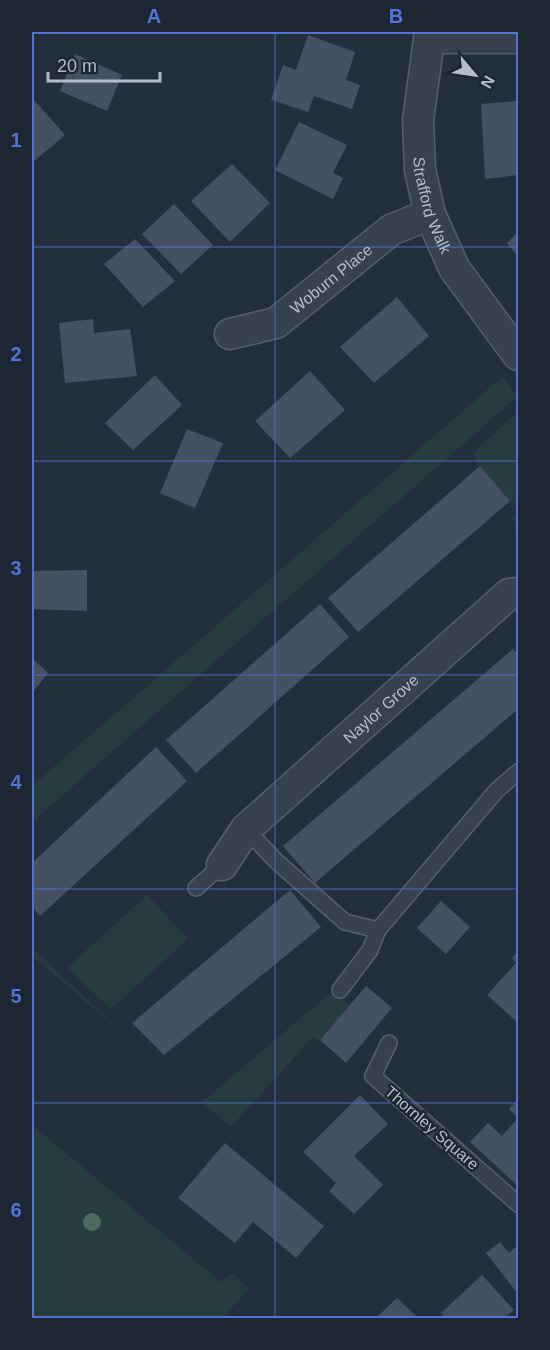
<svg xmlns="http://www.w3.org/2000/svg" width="550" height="1350" font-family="Arial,sans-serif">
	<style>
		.green { fill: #263c3f }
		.building { fill: #455162 }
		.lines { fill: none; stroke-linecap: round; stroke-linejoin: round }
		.lane-casing { stroke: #565f6c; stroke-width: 18 }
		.street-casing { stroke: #565f6c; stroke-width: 33 }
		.lane { stroke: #38414e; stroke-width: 15 }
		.street { stroke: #38414e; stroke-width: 30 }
		.tree { fill: #4b6a5d }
		.grid { fill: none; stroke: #5274d3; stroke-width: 1.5; stroke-opacity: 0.55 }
		.labels { text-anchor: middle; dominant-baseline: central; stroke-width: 5; stroke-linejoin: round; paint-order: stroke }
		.street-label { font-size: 16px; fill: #b4bcc9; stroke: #1d2633 }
		.neatline { fill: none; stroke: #5274d3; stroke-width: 2 }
		.grid-label { font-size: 20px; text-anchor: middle; font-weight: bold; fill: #5274d3 }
	</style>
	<rect width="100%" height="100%" fill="#242f3e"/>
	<g class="green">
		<path d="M 503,376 L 517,397 L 32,822 L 32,786 Z"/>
		<path d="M 518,411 L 518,534 L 514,529 L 517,525 L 512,519 L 517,515 L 513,510 L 516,507 L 480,466 L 473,453 Z"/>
		<path d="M 147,895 L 188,939 L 111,1009 L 67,968 Z"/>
		<path d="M 32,947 L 119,1030 L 32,956 Z"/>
		<path d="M 336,994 L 350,1006 L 320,1040 L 313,1037 L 231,1127 L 202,1102 L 328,995 Z"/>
		<path d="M 32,1125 L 221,1282 L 232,1273 L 249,1289 L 222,1318 L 32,1318 Z"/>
	</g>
	<g class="building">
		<path d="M 308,35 L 355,52 L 346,80 L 360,85 L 352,109 L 314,96 L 308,112 L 271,100 L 283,65 L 296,70 Z"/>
		<path d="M 75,54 L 122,75 L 107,111 L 60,91 Z"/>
		<path d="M 35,101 L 65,135 L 32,163 L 32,105 Z"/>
		<path d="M 518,101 L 518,175 L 485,179 L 481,104 Z"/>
		<path d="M 299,122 L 347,145 L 333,173 L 343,178 L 333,199 L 275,170 Z"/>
		<path d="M 232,164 L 270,203 L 230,242 L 191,201 Z"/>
		<path d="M 174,204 L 213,245 L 181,274 L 142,234 Z"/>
		<path d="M 518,232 L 518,256 L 507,243 Z"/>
		<path d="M 135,239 L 175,281 L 143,307 L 104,264 Z"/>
		<path d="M 397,297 L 429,336 L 374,383 L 340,347 Z"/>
		<path d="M 93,319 L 94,333 L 130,329 L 137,376 L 65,383 L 59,323 Z"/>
		<path d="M 310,371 L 345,410 L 290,458 L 255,421 Z"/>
		<path d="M 155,375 L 182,405 L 133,450 L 105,423 Z"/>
		<path d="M 187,429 L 223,443 L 195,508 L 160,493 Z"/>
		<path d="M 480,466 L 510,501 L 358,632 L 328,598 Z"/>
		<path d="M 87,570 L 87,611 L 32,609 L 32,571 Z"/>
		<path d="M 320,604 L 349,637 L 196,773 L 166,740 Z"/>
		<path d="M 513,649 L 518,655 L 518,709 L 315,883 L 283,846 Z"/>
		<path d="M 32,658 L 48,673 L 32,693 Z"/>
		<path d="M 156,747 L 187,781 L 40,916 L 32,907 L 32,863 Z"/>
		<path d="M 290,890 L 321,927 L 164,1055 L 132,1023 Z"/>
		<path d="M 441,901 L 470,927 L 446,954 L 417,928 Z"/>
		<path d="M 518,951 L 518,1023 L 487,995 L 516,963 L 512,958 Z"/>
		<path d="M 366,986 L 392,1008 L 346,1063 L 320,1040 Z"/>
		<path d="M 360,1095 L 388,1124 L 354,1156 L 383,1185 L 354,1214 L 329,1191 L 336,1183 L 303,1152 Z"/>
		<path d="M 518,1099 L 518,1186 L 470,1142 L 488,1123 L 502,1136 L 518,1118 L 509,1109 Z"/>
		<path d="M 225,1143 L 324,1226 L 296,1258 L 253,1222 L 235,1243 L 178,1198 Z"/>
		<path d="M 500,1242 L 509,1253 L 518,1245 L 518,1294 L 486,1253 Z"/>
		<path d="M 482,1275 L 514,1310 L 504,1318 L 446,1318 L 441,1313 Z"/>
		<path d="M 397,1298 L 418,1318 L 376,1318 Z"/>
	</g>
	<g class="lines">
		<g class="lane-casing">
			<g id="lane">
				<path d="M 246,829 L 275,860 L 345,922 L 378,930 L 497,790 L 518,772"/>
				<path d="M 196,888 L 222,865"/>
				<path d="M 340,990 L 370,950 L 378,930"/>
				<path d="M 389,1043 L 373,1076 L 518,1204"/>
			</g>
		</g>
		<g class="street-casing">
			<g id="street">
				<path id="s1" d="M 430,32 L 418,120 L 420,170 L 430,214 L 454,268 L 518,355"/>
				<path d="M 429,38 L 518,38"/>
				<path id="s2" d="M 230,334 L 276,323 L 391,230 L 430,214"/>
				<path id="s3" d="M 222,865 L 246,829 L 509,594 L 518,593"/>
			</g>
		</g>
		<use href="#lane" class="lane"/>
		<use href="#street" class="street"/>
	</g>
	<circle class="tree" cx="92" cy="1222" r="9"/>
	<path class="grid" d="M 275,32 L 275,1318M 32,247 L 518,247M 32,461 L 518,461M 32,675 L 518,675M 32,889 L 518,889M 32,1103 L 518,1103"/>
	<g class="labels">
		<g class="street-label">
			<text stroke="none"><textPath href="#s1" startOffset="176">Strafford Walk</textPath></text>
			<text stroke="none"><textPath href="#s2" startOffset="118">Woburn Place</textPath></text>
			<text stroke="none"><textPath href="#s3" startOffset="224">Naylor Grove</textPath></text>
			<text transform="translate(432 1128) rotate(41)">Thornley Square</text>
		</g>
	</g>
	<rect width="550" height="1350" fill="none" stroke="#1d2633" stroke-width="66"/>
	<g transform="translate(475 75) rotate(119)" stroke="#1d2633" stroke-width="4.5" paint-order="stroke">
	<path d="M0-4.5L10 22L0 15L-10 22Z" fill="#b4bcc9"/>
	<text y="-9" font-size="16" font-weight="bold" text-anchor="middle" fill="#b4bcc9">N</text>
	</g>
	<path d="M48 72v9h112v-9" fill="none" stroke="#b4bcc9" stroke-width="3"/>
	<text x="57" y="72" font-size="18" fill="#b4bcc9" stroke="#1d2633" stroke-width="4.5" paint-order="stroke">20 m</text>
	<rect x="33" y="33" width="484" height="1284" class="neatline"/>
	<g class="grid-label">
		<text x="154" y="23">A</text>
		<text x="396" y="23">B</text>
		<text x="16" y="147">1</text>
		<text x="16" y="361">2</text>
		<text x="16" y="575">3</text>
		<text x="16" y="789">4</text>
		<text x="16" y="1003">5</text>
		<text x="16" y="1217">6</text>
	</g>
</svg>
